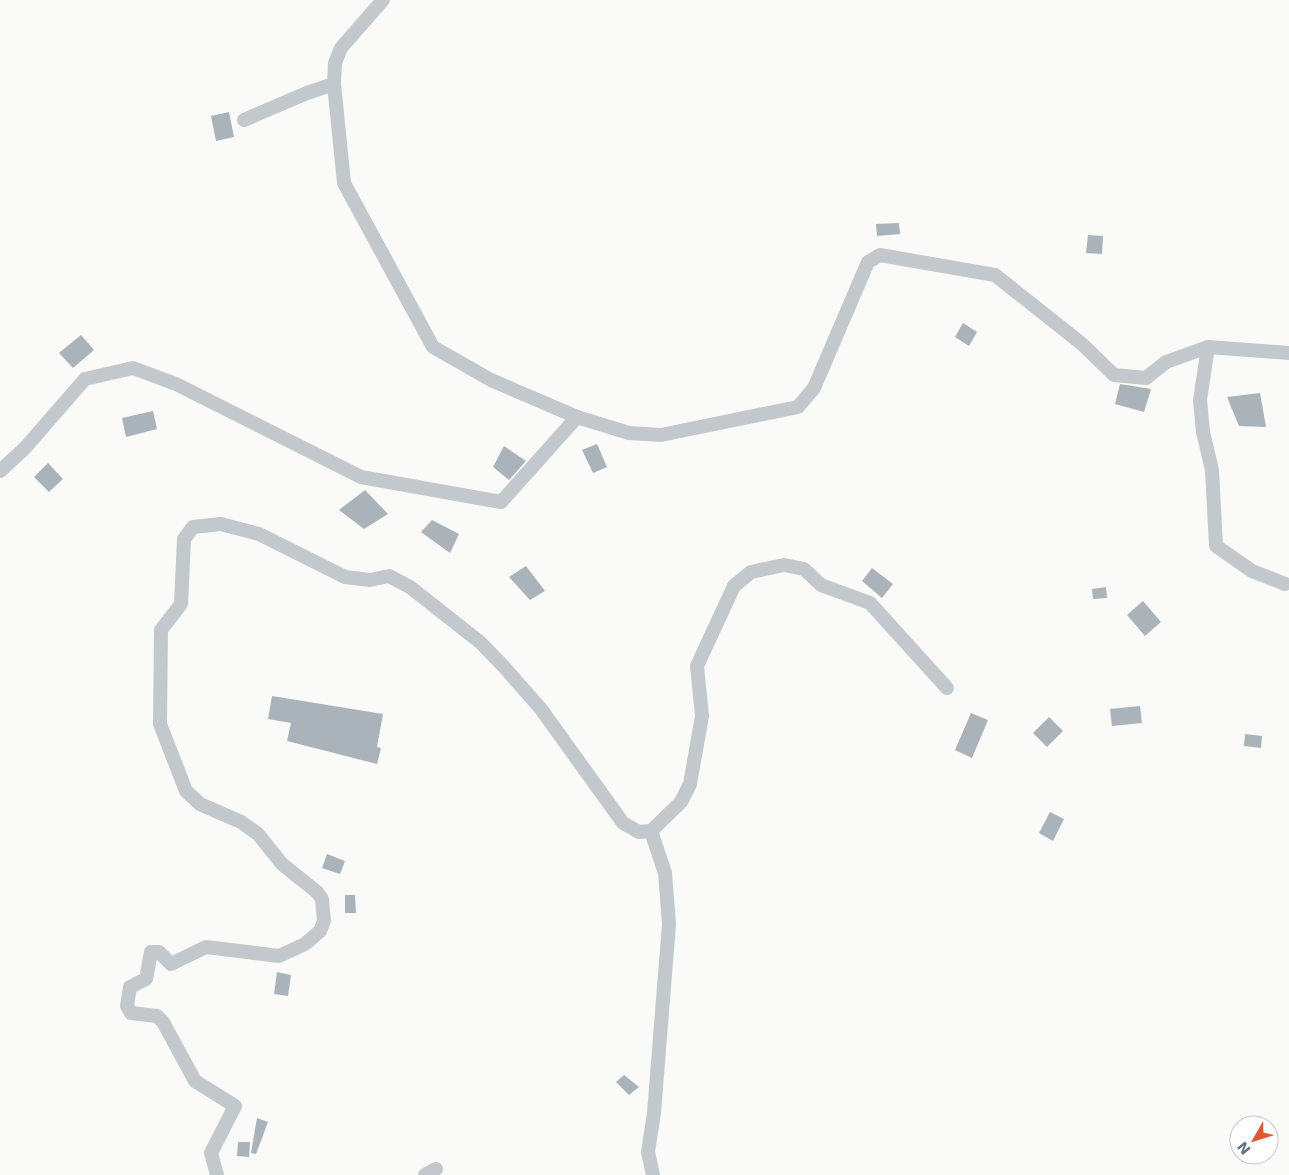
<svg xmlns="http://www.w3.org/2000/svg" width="1289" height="1175" font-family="'DejaVu Sans',sans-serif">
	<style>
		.building { fill: #aab3b9 }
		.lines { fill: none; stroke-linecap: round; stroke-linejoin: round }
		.minor { stroke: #c3c8cc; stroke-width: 14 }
	</style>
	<rect width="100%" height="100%" fill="#fafaf8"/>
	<g class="building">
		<path d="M 229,112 L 234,137 L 216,141 L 211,116 Z"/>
		<path d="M 899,223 L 900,234 L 877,236 L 876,224 Z"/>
		<path d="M 1088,235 L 1103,236 L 1102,254 L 1086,253 Z"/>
		<path d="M 963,323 L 977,332 L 969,346 L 955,337 Z"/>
		<path d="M 81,335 L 94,350 L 73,368 L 59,353 Z"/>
		<path d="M 1120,384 L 1151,389 L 1144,412 L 1115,404 Z"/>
		<path d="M 1260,393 L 1266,427 L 1239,426 L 1227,397 Z"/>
		<path d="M 153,411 L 157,429 L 126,437 L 122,418 Z"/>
		<path d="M 597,444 L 607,467 L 593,473 L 582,450 Z"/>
		<path d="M 504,446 L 526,461 L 509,480 L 493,467 Z"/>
		<path d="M 48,463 L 63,479 L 49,492 L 34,477 Z"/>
		<path d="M 365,490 L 388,514 L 364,529 L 339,510 Z"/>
		<path d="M 432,520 L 459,534 L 450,553 L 421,532 Z"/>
		<path d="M 526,566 L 545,591 L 530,600 L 509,577 Z"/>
		<path d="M 872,568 L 893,584 L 882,598 L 862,581 Z"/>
		<path d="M 1106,587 L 1107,598 L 1093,599 L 1092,589 Z"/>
		<path d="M 1143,601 L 1161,622 L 1145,636 L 1127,615 Z"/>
		<path d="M 272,696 L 383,714 L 377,747 L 381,748 L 377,764 L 287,741 L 291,723 L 268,719 Z"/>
		<path d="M 1140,706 L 1142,723 L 1112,726 L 1110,709 Z"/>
		<path d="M 971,713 L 988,720 L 972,758 L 955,750 Z"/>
		<path d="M 1049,717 L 1063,731 L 1047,747 L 1033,733 Z"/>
		<path d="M 1245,734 L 1262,736 L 1261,748 L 1244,746 Z"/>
		<path d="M 1050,812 L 1064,819 L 1053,841 L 1039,833 Z"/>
		<path d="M 327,854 L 345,861 L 340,874 L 322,868 Z"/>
		<path d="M 345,895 L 355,895 L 356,913 L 345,913 Z"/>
		<path d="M 277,972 L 291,975 L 288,996 L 274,994 Z"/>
		<path d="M 624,1075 L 639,1087 L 629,1095 L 616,1082 Z"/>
		<path d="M 257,1118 L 268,1122 L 256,1154 L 251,1153 Z"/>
		<path d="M 238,1142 L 250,1142 L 249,1157 L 237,1156 Z"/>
	</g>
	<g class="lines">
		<g class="minor">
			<path d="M 383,0 L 341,48 L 335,63 L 334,84 L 344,183 L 433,347 L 491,380 L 577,417 L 629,433 L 661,435 L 798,407 L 814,388 L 868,262 L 880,255 L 995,275 L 1082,344 L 1114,375 L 1146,378 L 1166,362 L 1208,347 L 1289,353"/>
			<path d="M 244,120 L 307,93 L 334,84"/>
			<path d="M 1208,347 L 1200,400 L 1203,432 L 1212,470 L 1216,546 L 1252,571 L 1285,584"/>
			<path d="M 0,471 L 25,448 L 85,379 L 133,368 L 176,384 L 361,477 L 501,502 L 577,417"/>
			<path d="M 651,831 L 665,873 L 669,924 L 654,1113 L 648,1152 L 653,1175"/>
			<path d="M 217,1175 L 211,1153 L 235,1106 L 195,1081 L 163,1022 L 157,1016 L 131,1013 L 127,1006 L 130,987 L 146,979 L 151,952 L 159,952 L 171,964 L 206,947 L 279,956 L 305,944 L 320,931 L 324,921 L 322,899 L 317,892 L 282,864 L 258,834 L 241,822 L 200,804 L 186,791 L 160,724 L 161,630 L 181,604 L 184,539 L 193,527 L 221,524 L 259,534 L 345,577 L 370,580 L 389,576 L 410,587 L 481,643 L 505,668 L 541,709 L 623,823 L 639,832 L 651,831 L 681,802 L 690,784 L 702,716 L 697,666 L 734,586 L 751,572 L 784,565 L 804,569 L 821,585 L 870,603 L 947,688"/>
			<path d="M 425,1175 L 436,1169"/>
		</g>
	</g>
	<g transform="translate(1254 1140) rotate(231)"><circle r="24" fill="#ffffff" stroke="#c1c8cd"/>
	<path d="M0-4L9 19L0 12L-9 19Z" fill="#e4572e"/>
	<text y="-8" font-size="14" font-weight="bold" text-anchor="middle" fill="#657683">N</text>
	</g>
</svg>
